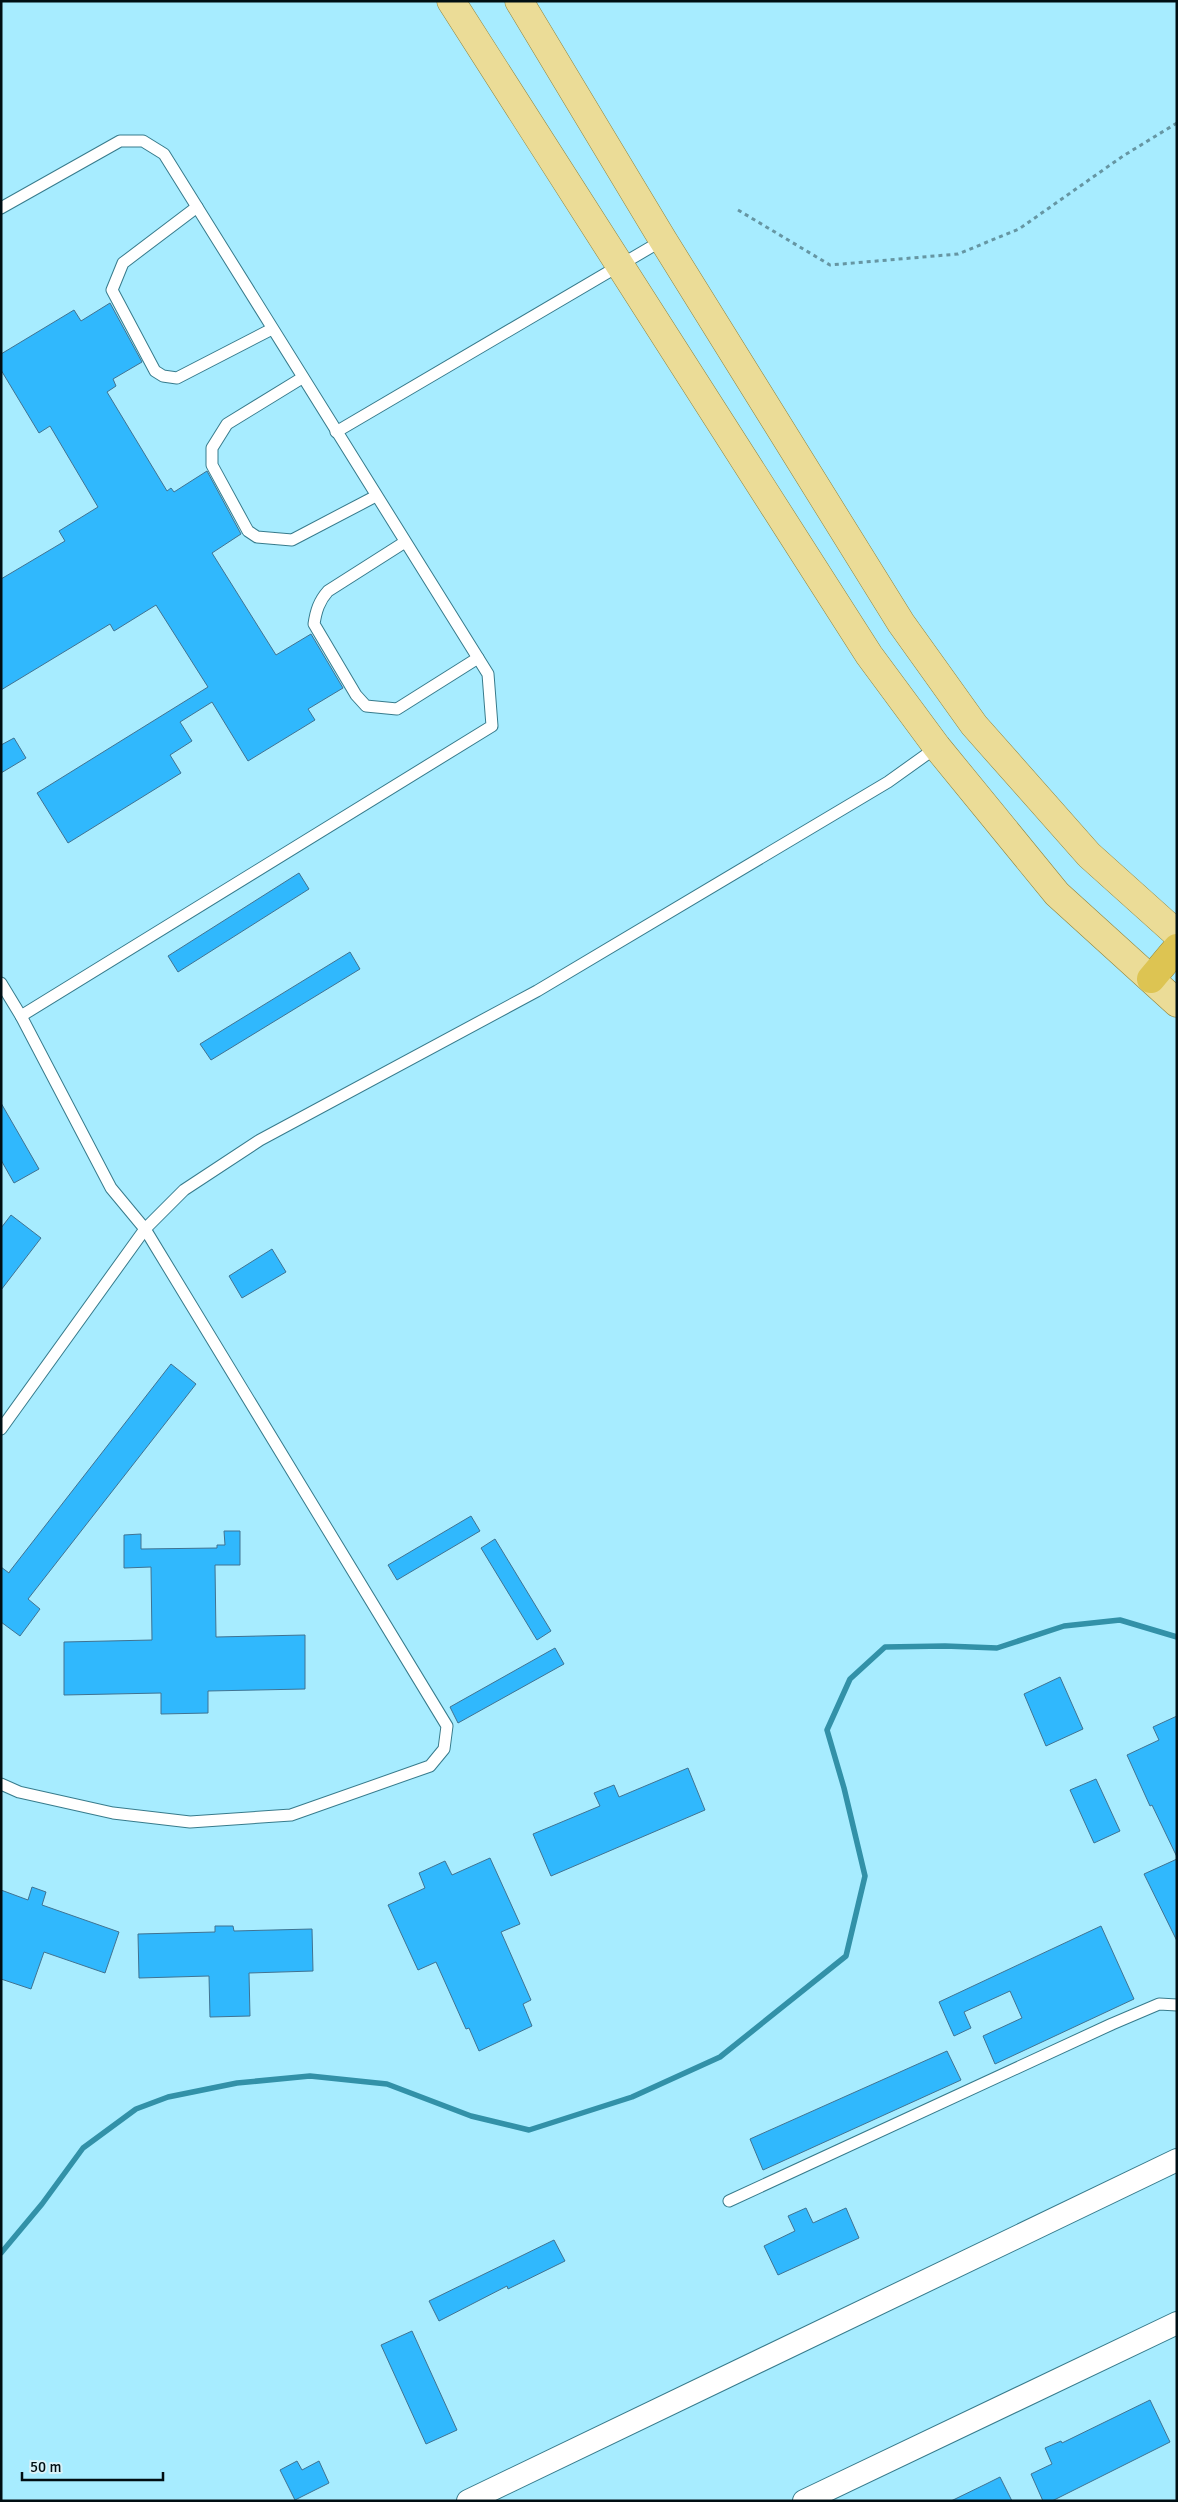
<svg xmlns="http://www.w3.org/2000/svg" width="1178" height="2502" font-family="Signika,sans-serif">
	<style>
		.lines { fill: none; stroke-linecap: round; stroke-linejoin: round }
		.stream { stroke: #3291a8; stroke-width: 5.5 }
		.building { fill: #30b8fd; stroke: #407392 }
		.lane-casing { stroke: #377b8c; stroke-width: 13 }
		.street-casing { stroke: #377b8c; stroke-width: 24 }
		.primary-casing { stroke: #90843c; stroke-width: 29 }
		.highway-casing { stroke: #90843c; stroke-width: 29 }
		.path { stroke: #6696a3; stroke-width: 3; stroke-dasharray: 4 4; stroke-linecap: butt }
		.lane { stroke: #fff; stroke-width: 11 }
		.street { stroke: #fff; stroke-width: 22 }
		.primary { stroke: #ebdc97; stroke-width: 28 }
		.highway { stroke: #ddc452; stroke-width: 28 }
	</style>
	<rect width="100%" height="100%" fill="#a7ecff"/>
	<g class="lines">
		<path class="stream" d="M 1,2253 L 42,2204 L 83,2148 L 136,2109 L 168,2097 L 237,2083 L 310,2076 L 387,2084 L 471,2116 L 529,2130 L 632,2097 L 720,2057 L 846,1956 L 865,1876 L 844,1788 L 827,1730 L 850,1679 L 885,1647 L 945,1646 L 997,1648 L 1064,1626 L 1120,1620 L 1177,1637"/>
	</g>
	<g class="building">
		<path d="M 110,303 L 142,362 L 113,379 L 116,386 L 107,392 L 167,491 L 171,488 L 174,492 L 207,471 L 241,534 L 212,553 L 276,655 L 311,634 L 343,688 L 308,709 L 315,720 L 248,761 L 212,702 L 180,722 L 192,741 L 170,755 L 181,773 L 68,843 L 37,793 L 208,687 L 156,605 L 114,631 L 110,624 L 1,690 L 1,579 L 65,541 L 59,531 L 98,507 L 50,426 L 39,433 L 1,370 L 1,354 L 74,310 L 81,321 Z"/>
		<path d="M 14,738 L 26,758 L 1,773 L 1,745 Z"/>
		<path d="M 299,873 L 309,889 L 178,972 L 168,956 Z"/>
		<path d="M 350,952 L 360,969 L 211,1060 L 200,1044 Z"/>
		<path d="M 1,1103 L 39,1169 L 14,1183 L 1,1160 Z"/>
		<path d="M 11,1215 L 41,1238 L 1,1290 L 1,1228 Z"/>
		<path d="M 272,1249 L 286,1272 L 242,1298 L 229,1276 Z"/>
		<path d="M 171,1364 L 196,1384 L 28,1599 L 40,1609 L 20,1636 L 1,1622 L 1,1567 L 9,1573 L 10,1571 Z"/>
		<path d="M 471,1516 L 480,1531 L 397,1580 L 388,1565 Z"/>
		<path d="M 224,1531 L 240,1531 L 240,1565 L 215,1565 L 216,1637 L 305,1635 L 305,1689 L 208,1691 L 208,1713 L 161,1714 L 161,1693 L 64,1695 L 64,1642 L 152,1640 L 151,1567 L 124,1568 L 124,1535 L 141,1534 L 141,1549 L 217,1548 L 217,1545 L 225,1545 Z"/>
		<path d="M 495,1539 L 551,1631 L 537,1640 L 481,1548 Z"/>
		<path d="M 555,1648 L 564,1664 L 458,1723 L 450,1707 Z"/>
		<path d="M 1060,1677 L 1083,1729 L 1046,1746 L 1024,1694 Z"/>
		<path d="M 1177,1716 L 1177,1857 L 1152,1805 L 1150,1806 L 1127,1755 L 1159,1740 L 1153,1727 Z"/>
		<path d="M 688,1768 L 705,1810 L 551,1876 L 533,1834 L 600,1806 L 594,1793 L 614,1785 L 619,1797 Z"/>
		<path d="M 1096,1779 L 1120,1831 L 1094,1843 L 1070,1790 Z"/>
		<path d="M 490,1858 L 520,1924 L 501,1932 L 531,2000 L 523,2004 L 532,2026 L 479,2051 L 469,2028 L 466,2029 L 436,1962 L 418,1970 L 388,1905 L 425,1888 L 419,1873 L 445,1861 L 452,1875 Z"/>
		<path d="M 1177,1859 L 1177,1941 L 1144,1874 Z"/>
		<path d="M 32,1887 L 46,1892 L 42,1905 L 119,1932 L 105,1973 L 44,1952 L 31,1989 L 1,1979 L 1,1890 L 28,1900 Z"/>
		<path d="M 215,1926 L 233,1926 L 234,1931 L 312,1929 L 313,1971 L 249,1973 L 250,2016 L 210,2017 L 209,1976 L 139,1978 L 138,1934 L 215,1932 Z"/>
		<path d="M 1101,1926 L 1134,1999 L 995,2064 L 983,2036 L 1022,2018 L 1010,1991 L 964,2012 L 971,2028 L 954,2036 L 939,2002 Z"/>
		<path d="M 947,2051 L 961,2080 L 763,2170 L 750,2139 Z"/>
		<path d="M 806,2208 L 813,2223 L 846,2208 L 859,2238 L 778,2275 L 764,2246 L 795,2231 L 788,2216 Z"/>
		<path d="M 554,2240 L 565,2261 L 508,2289 L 507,2286 L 439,2321 L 429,2301 Z"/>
		<path d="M 412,2331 L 457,2430 L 426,2444 L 381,2345 Z"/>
		<path d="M 1150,2400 L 1170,2442 L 1052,2501 L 1043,2501 L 1031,2474 L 1052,2464 L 1045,2448 L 1061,2441 L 1062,2443 Z"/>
		<path d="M 297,2461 L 302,2470 L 319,2461 L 329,2483 L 295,2500 L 280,2470 Z"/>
		<path d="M 1000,2477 L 1012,2501 L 951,2501 L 986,2484 Z"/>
	</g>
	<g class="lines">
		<g class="lane-casing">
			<g id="lane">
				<path d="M 197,207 L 123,263 L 112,290 L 155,371 L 163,376 L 177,378 L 272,329"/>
				<path d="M 1,208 L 120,141 L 143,141 L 164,154 L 488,674 L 492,726 L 21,1016"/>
				<path d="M 302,378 L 227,424 L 212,448 L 212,465 L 248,531 L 257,537 L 292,540 L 376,496"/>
				<path d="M 336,432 L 663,240"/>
				<path d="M 405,542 L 328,591 C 319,601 316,611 314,624 L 356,695 L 366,706 L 397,709 L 478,658"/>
				<path d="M 1,983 L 21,1016 L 111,1188 L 145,1229 L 447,1726 L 444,1749 L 430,1766 L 291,1815 L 190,1822 L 113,1813 L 19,1792 L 1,1784"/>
				<path d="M 1,1429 L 145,1229 L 184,1190 L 260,1140 L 537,991 L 888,782 L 937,747"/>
				<path d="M 729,2201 L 1112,2024 L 1159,2004 L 1177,2005"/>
			</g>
		</g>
		<g class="street-casing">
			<g id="street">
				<path d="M 468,2501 L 1177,2160"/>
				<path d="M 804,2501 L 1177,2323"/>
			</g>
		</g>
		<g class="primary-casing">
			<g id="primary">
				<path d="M 451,1 L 869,655 L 937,747 L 1057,894 L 1177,1003"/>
				<path d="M 519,1 L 663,240 L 901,623 L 974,725 L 1089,855 L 1177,934"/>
			</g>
		</g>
		<g class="highway-casing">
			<path id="highway" d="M 1151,979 L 1177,948"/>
		</g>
		<path class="path" d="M 738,210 L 830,265 L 958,254 L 1019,229 L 1123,156 L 1177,123"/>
		<use href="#lane" class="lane"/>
		<use href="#street" class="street"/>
		<use href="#primary" class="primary"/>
		<use href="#highway" class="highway"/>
	</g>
	<rect width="1178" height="2502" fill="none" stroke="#000e13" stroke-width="5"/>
	<path d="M22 2472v8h141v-8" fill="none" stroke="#000e13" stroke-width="2.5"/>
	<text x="30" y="2472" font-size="15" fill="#000e13" stroke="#d8f2f9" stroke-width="4" paint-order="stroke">50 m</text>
</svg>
